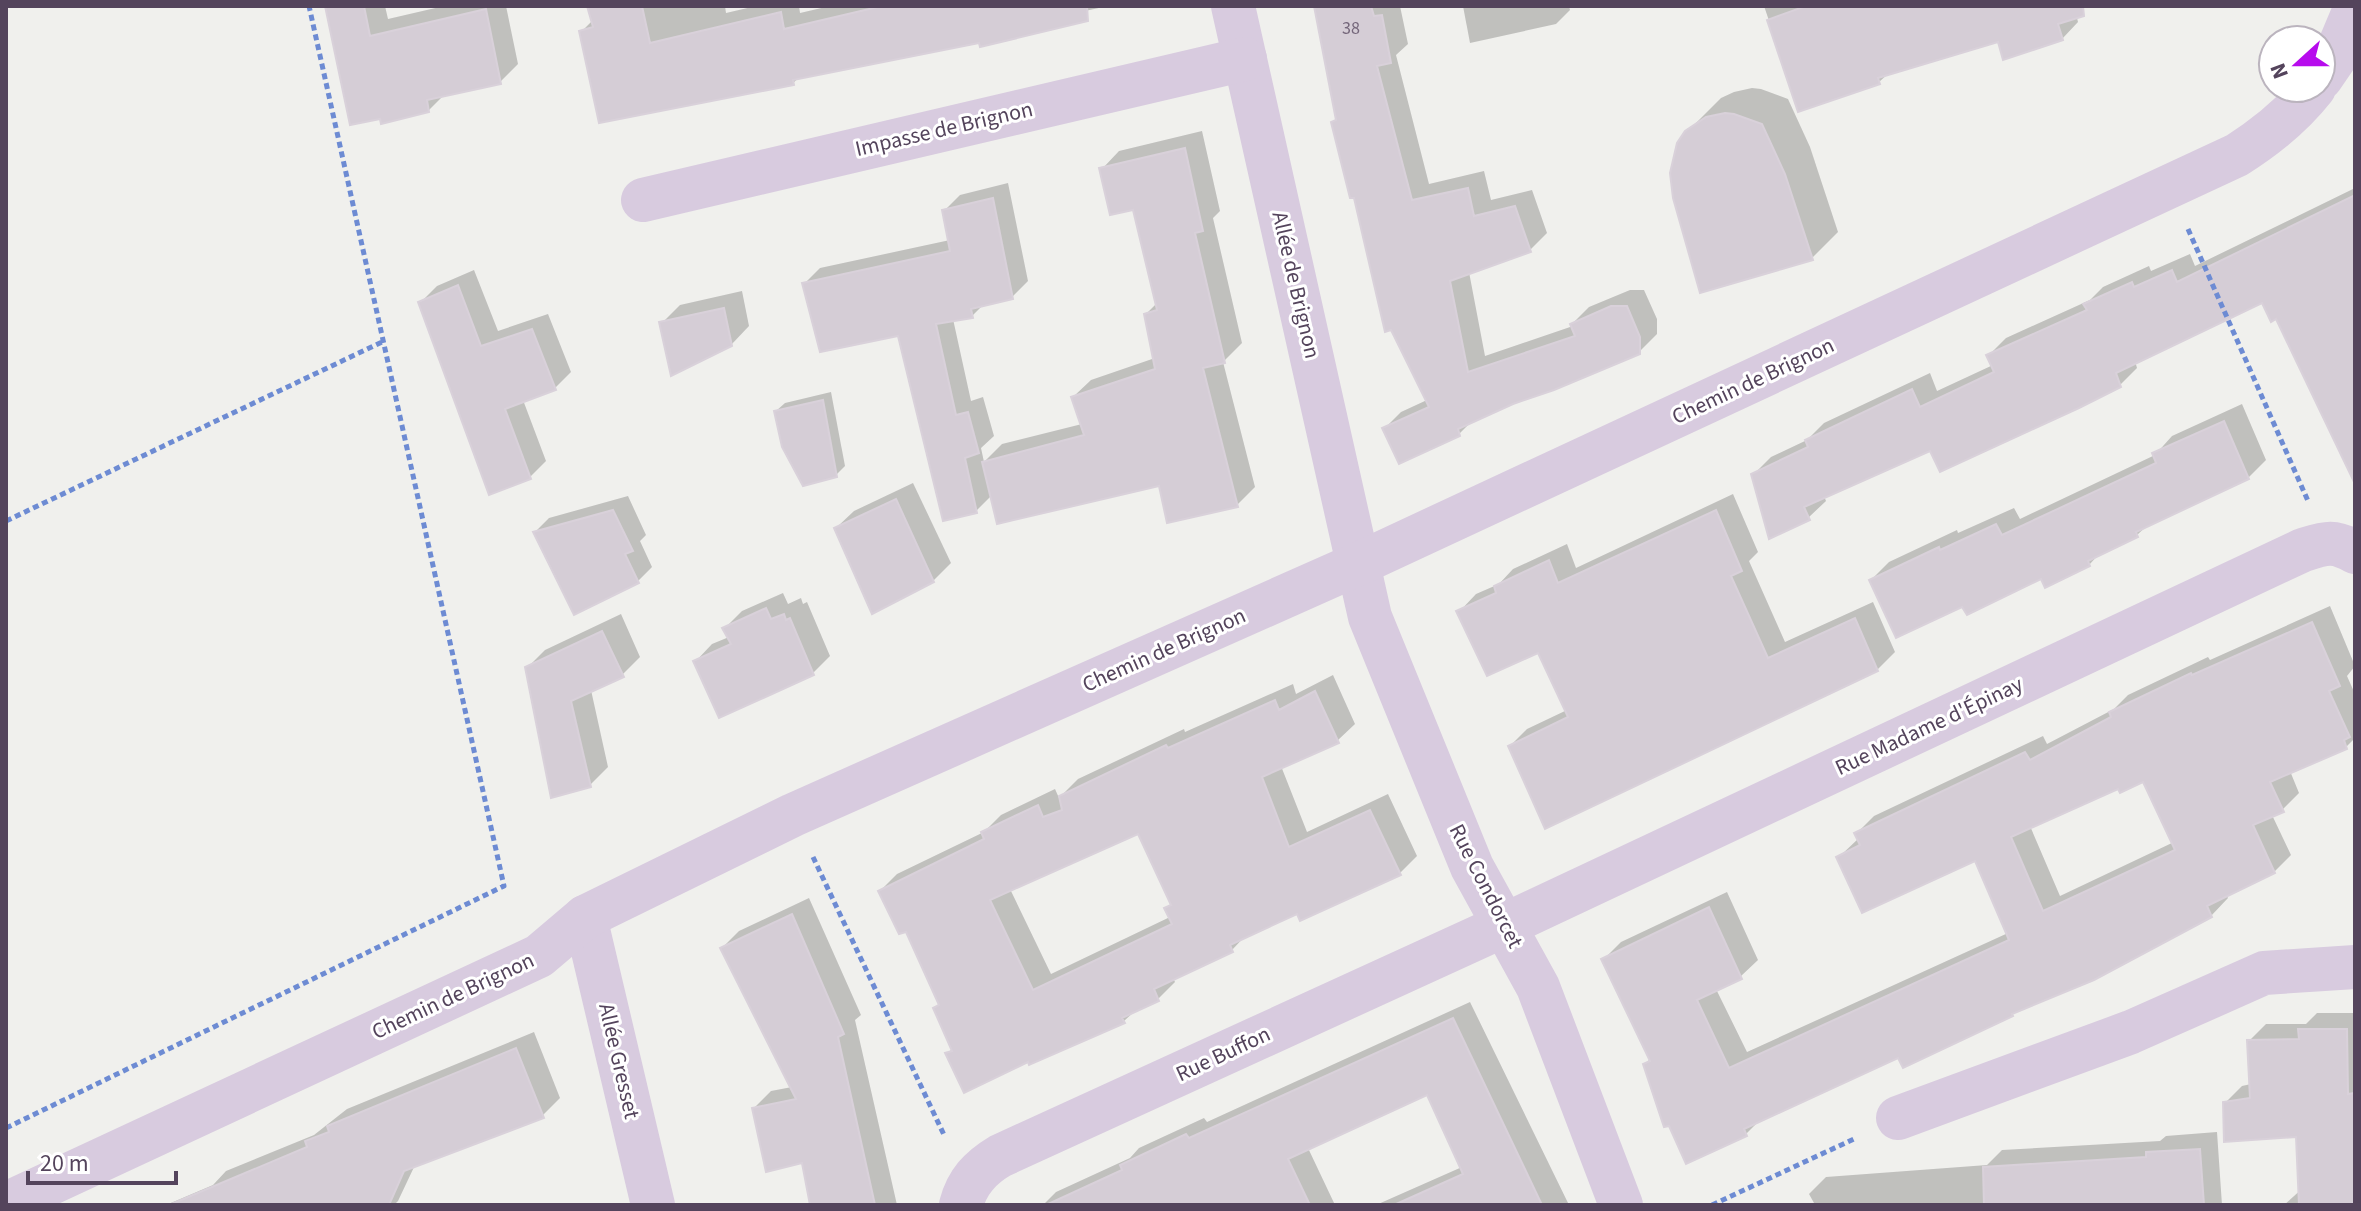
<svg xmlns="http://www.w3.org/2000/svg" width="2361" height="1211" font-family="'Source Sans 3',sans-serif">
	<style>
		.shadow { fill: #0003; fill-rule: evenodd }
		.building { fill: #d5cdd6; stroke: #d9d1da; stroke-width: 2; fill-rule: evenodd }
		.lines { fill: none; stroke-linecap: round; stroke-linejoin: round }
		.path { stroke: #6d8bd3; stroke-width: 5; stroke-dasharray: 6 4; stroke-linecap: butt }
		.street { stroke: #d8cbdf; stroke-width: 44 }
		.labels { text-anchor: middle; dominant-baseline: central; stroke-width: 6; stroke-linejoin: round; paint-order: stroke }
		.number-label { font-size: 18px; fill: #74667a }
		.street-label { font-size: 22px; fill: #54445c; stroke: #fff }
	</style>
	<rect width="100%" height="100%" fill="#f0f0ed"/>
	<g class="shadow">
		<path d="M 327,6 L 385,6 L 388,19 L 444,6 L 506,6 L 518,64 L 500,82 L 445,94 L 428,111 Z"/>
		<path d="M 589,6 L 725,6 L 726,13 L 756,6 L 799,6 L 800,13 L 830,6 L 1108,6 L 1062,16 L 981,41 L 801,76 L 793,83 L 582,31 L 593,20 Z"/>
		<path d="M 1316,6 L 1400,6 L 1408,44 L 1396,55 L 1429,184 L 1484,171 L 1491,200 L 1532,190 L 1547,233 L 1529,251 L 1469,272 L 1485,356 L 1573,326 L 1572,324 L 1589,307 L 1630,290 L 1644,290 L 1657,319 L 1657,334 L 1639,352 L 1512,402 L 1473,420 L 1459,434 L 1384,429 L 1401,412 L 1427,400 L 1356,196 L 1334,122 L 1338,118 Z"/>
		<path d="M 1463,6 L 1569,6 L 1570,10 L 1556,24 L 1470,43 Z"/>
		<path d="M 1764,6 L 2074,6 L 2078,22 L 2062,39 L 1999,40 L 1889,73 L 1879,82 L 1799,109 Z"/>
		<path d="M 1752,88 L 1761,89 L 1788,99 L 1810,147 L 1838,232 L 1812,258 L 1694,125 L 1721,98 L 1734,92 Z"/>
		<path d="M 1202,131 L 1220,211 L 1213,218 L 1242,343 L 1223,362 L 1255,487 L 1237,505 L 1161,483 L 992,495 L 976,511 L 900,334 L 804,284 L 820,268 L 950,240 L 944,211 L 960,195 L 1008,183 L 1028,281 L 1012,297 L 984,304 L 972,316 L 953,319 L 971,401 L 983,397 L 994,436 L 981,448 L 984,462 L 1002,444 L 1082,424 L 1073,397 L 1091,380 L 1155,358 L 1146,314 L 1157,303 L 1135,208 L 1102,169 L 1119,151 Z"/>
		<path d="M 2355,188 L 2355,469 L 2277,317 L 2263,300 L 2135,361 L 2137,368 L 2120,385 L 1931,448 L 1824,496 L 1826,501 L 1808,518 L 1753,475 L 1771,457 L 1807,440 L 1824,423 L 1930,373 L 1937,391 L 1993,365 L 1989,355 L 2006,338 L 2090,300 L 2103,287 L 2149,266 L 2151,271 L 2190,254 L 2195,266 Z"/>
		<path d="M 474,270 L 498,331 L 548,314 L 571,372 L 555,388 L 523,400 L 546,461 L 530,477 L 421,302 L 437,286 Z"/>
		<path d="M 742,291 L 749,326 L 731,345 L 662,323 L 680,305 Z"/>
		<path d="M 831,392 L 845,466 L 836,475 L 776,411 L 785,403 Z"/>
		<path d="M 2242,404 L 2266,460 L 2248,478 L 2149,524 L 2137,535 L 2101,552 L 2089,565 L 2042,576 L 1963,604 L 1871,580 L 1889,562 L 1957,530 L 1958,533 L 2014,508 L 2020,519 L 2155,455 L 2172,436 Z"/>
		<path d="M 913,483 L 951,563 L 933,581 L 836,528 L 854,511 Z"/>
		<path d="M 1733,494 L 1758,552 L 1749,561 L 1785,642 L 1873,602 L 1895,652 L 1877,670 L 1510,746 L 1527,729 L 1567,710 L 1539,650 L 1459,612 L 1476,594 L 1499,584 L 1513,569 L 1567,544 L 1576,568 Z"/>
		<path d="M 628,496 L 646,535 L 640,541 L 652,567 L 638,581 L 535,532 L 549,518 Z"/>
		<path d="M 783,593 L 788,604 L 801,598 L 803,604 L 807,602 L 830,656 L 813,673 L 695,662 L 712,644 L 729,637 L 725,628 L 742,611 Z"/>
		<path d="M 2330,606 L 2355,666 L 2347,676 L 2355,694 L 2355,738 L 2346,747 L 2290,771 L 2299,793 L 2282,810 L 2272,815 L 2291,855 L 2274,872 L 2226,894 L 2228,898 L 2211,916 L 2018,1009 L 2012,1014 L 1904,1065 L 1899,1055 L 1762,1118 L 1746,1134 L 1645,1064 L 1651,1058 L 1604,959 L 1621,942 L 1727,892 L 1758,960 L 1740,977 L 1716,989 L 1747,1052 L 2008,933 L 1976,858 L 1839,857 L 1859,838 L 1857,833 L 1874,816 L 2043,736 L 2047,744 L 2114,709 L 2128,695 L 2208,657 L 2210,660 ZM 2144,779 L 2174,842 L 2060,896 L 2030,826 L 2119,786 Z"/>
		<path d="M 621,614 L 640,657 L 622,675 L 591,690 L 608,767 L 590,785 L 527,668 L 545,650 Z"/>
		<path d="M 1333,675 L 1355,724 L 1337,741 L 1281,766 L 1307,832 L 1388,794 L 1417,856 L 1400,873 L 1298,911 L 1247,934 L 1232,950 L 1173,978 L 1175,982 L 1158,999 L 1136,1010 L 1124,1021 L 1029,1060 L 948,1053 L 953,1048 L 936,1008 L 941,1003 L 907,929 L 880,891 L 897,874 L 984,832 L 1001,815 L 1055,789 L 1059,798 L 1078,779 L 1184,729 L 1185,732 L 1293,684 L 1296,694 ZM 1139,831 L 1173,903 L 1167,909 L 1170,917 L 1051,974 L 1010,889 Z"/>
		<path d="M 809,898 L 861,1015 L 855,1020 L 897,1205 L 812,1205 L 803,1160 L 754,1108 L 771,1091 L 792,1087 L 722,948 L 739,931 Z"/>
		<path d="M 1470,1002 L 1569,1205 L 1376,1205 L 1462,1167 L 1428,1092 L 1308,1148 L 1335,1205 L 1043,1205 L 1056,1192 L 1130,1158 L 1139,1148 L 1204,1118 L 1207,1122 Z"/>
		<path d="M 2317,1013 L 2355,1013 L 2355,1131 L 2225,1103 L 2242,1086 L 2251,1084 L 2249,1041 L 2266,1024 L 2306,1024 Z"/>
		<path d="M 534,1032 L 560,1098 L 542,1116 L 415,1165 L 398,1201 L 394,1205 L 166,1205 L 213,1185 L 226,1171 L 314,1135 L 347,1109 Z"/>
		<path d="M 2217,1132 L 2222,1205 L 1775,1205 L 1814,1203 L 1809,1194 L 1826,1177 L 1987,1165 L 2002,1150 L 2160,1141 L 2166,1136 Z"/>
		<path d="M 2355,1141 L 2355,1205 L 2284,1205 Z"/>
	</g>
	<g class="building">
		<path d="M 325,6 L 364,6 L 370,36 L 486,9 L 501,84 L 427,100 L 429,112 L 381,124 L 380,119 L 350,125 Z"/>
		<path d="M 587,6 L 642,6 L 650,43 L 781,12 L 784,29 L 882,6 L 1087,6 L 1088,21 L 980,47 L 979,43 L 793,80 L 794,85 L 599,123 L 579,31 L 593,27 Z"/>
		<path d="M 1314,6 L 1371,6 L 1374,16 L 1382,15 L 1391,63 L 1377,66 L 1412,200 L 1468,188 L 1474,216 L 1515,206 L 1531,252 L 1450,281 L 1468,372 L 1575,336 L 1570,324 L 1611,306 L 1627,306 L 1640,337 L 1640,354 L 1554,390 L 1513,404 L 1458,429 L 1460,436 L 1399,464 L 1382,428 L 1429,407 L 1391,330 L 1385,332 L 1354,198 L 1350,198 L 1331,122 L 1336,120 Z"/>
		<path d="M 1806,6 L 2083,6 L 2084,16 L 2058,24 L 2063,40 L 2003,60 L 1998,42 L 1878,78 L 1880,84 L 1798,112 L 1767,20 Z"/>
		<path d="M 1725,113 L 1734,114 L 1762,124 L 1785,174 L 1813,260 L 1700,293 L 1673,198 L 1670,173 L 1677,143 L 1685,131 L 1706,117 Z"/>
		<path d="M 1185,148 L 1203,231 L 1195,233 L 1225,363 L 1203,368 L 1238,507 L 1167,523 L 1159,486 L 997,524 L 982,462 L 1084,435 L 1071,397 L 1155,369 L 1144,314 L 1157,310 L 1133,210 L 1110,215 L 1099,168 Z"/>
		<path d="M 2355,195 L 2355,484 L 2276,319 L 2271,322 L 2262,303 L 2116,373 L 2121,387 L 2079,408 L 1940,472 L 1930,451 L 1804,507 L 1810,520 L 1769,539 L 1751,474 L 1808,447 L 1805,440 L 1912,389 L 1920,407 L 1994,372 L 1986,355 L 2087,310 L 2083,304 L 2132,282 L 2134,287 L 2172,270 L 2177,282 Z"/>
		<path d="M 993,198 L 1013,299 L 971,309 L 973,318 L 936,324 L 956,415 L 968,412 L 979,453 L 965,458 L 977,513 L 943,521 L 898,336 L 820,352 L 802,283 L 950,251 L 942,210 Z"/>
		<path d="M 458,285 L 481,346 L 532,329 L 556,390 L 505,409 L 531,479 L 489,495 L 418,302 Z"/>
		<path d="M 724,308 L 732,346 L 671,376 L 659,322 Z"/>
		<path d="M 823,400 L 837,477 L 803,486 L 782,447 L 774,411 Z"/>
		<path d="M 2224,421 L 2249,479 L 2136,532 L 2138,537 L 2088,561 L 2090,566 L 2045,588 L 2041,579 L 1967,615 L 1962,607 L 1896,638 L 1869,580 L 1939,547 L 1940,550 L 1996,524 L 2002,535 L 2156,463 L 2152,453 Z"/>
		<path d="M 896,499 L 934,582 L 872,614 L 834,528 Z"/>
		<path d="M 613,510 L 633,551 L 625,554 L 639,583 L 574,615 L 533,532 Z"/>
		<path d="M 1716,510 L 1742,571 L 1731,576 L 1768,658 L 1855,618 L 1878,671 L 1545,829 L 1508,746 L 1568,717 L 1538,653 L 1487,676 L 1456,611 L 1496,593 L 1494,586 L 1549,560 L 1558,583 Z"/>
		<path d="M 766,608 L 771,619 L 784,614 L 786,620 L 790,618 L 814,675 L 719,718 L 693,661 L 731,644 L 722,628 Z"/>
		<path d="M 2312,622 L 2340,686 L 2329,691 L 2350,737 L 2344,740 L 2347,749 L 2270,782 L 2284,812 L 2253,825 L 2275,873 L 2207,906 L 2212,917 L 2094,980 L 2012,1014 L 2013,1016 L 1903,1068 L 1898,1058 L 1744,1129 L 1747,1136 L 1686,1164 L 1669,1126 L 1664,1127 L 1643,1064 L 1650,1061 L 1601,959 L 1709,907 L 1742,979 L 1697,1000 L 1729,1068 L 2009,940 L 1975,861 L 1862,913 L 1836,857 L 1860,845 L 1854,833 L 2025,752 L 2030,760 L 2111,717 L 2109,712 L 2191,673 L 2192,675 ZM 2143,782 L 2175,850 L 2043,911 L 2011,837 L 2118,789 L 2120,793 Z"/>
		<path d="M 602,631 L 624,677 L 571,701 L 591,787 L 551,798 L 525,667 Z"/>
		<path d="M 1315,691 L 1339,743 L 1262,777 L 1289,847 L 1370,810 L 1401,875 L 1300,921 L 1297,914 L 1230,945 L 1233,952 L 1154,989 L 1159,1001 L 1122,1018 L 1125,1023 L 1029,1065 L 1028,1062 L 964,1093 L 945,1053 L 952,1051 L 933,1008 L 939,1005 L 906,932 L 899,934 L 878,891 L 984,839 L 981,832 L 1038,805 L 1043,817 L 1062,810 L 1059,796 L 1166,745 L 1168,748 L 1275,700 L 1279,710 ZM 1138,834 L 1171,905 L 1164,908 L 1172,924 L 1033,990 L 990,900 Z"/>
		<path d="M 792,914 L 844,1034 L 838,1037 L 875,1205 L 810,1205 L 802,1163 L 766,1172 L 752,1108 L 796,1099 L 720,948 Z"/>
		<path d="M 1453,1018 L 1542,1205 L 1394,1205 L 1463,1174 L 1427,1095 L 1288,1159 L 1310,1205 L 1046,1205 L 1122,1170 L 1120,1165 L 1186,1134 L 1189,1138 Z"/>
		<path d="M 2298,1029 L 2347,1029 L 2348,1094 L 2355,1093 L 2355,1205 L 2299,1205 L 2296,1137 L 2224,1142 L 2223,1102 L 2250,1098 L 2247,1040 L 2299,1039 Z"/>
		<path d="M 516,1048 L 544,1118 L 404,1171 L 389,1205 L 169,1205 L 307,1147 L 305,1141 L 329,1132 L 327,1126 Z"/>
		<path d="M 2200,1149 L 2204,1205 L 1984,1205 L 1983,1167 L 2146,1157 L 2146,1152 Z"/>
	</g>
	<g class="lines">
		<g class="path">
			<path d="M 2188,229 L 2308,501"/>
			<path d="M 6,521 L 384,341"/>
			<path d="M 813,857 L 945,1137"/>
			<path d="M 6,1128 L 504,886 L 309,6"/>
			<path d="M 1712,1205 L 1856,1138"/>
		</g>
		<g class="street">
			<path d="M 1233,6 L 1370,617 L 1472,867 L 1538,987 L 1621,1205"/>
			<path d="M 2321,78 L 2334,59 L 2355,9"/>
			<path d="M 643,200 L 1245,59"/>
			<path d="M 585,917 L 653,1205"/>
			<path d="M 1898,1118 L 2131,1032 L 2264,973 L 2355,967"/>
			<path d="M 6,1204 L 539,956 L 585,917 L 793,815 L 1358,564 L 2237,155 C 2267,136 2292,116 2314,88"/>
			<path d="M 961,1205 C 967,1182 980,1168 1000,1156 L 1505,925 L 2303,550 C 2326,543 2333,540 2355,552"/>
		</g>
	</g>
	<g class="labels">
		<g class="number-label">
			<text x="1351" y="28">38</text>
		</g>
		<g class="street-label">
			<text transform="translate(944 129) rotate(-13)">Impasse de Brignon</text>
			<text transform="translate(1296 285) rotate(77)">Allée de Brignon</text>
			<text transform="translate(1753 381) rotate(-25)">Chemin de Brignon</text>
			<text transform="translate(1164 650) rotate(-24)">Chemin de Brignon</text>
			<text transform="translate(1929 726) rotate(-25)">Rue Madame d'Épinay</text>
			<text transform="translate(1486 886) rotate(63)">Rue Condorcet</text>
			<text transform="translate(453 996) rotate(-25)">Chemin de Brignon</text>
			<text transform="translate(1223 1054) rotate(-25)">Rue Buffon</text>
			<text transform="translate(619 1061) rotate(77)">Allée Gresset</text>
		</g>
	</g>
	<rect width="2361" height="1211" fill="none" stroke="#54445c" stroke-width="16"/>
	<g transform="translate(2297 64) rotate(249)"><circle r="38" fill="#ffffff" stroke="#bbb4be" stroke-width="2"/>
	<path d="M0-6L14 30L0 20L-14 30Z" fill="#b70bed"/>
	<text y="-12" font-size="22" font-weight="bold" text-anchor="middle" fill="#54445c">N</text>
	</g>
	<path d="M28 1171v12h148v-12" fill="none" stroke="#54445c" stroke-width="4"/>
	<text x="40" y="1171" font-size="24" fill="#54445c" stroke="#ffffff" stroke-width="6" paint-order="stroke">20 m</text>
</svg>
